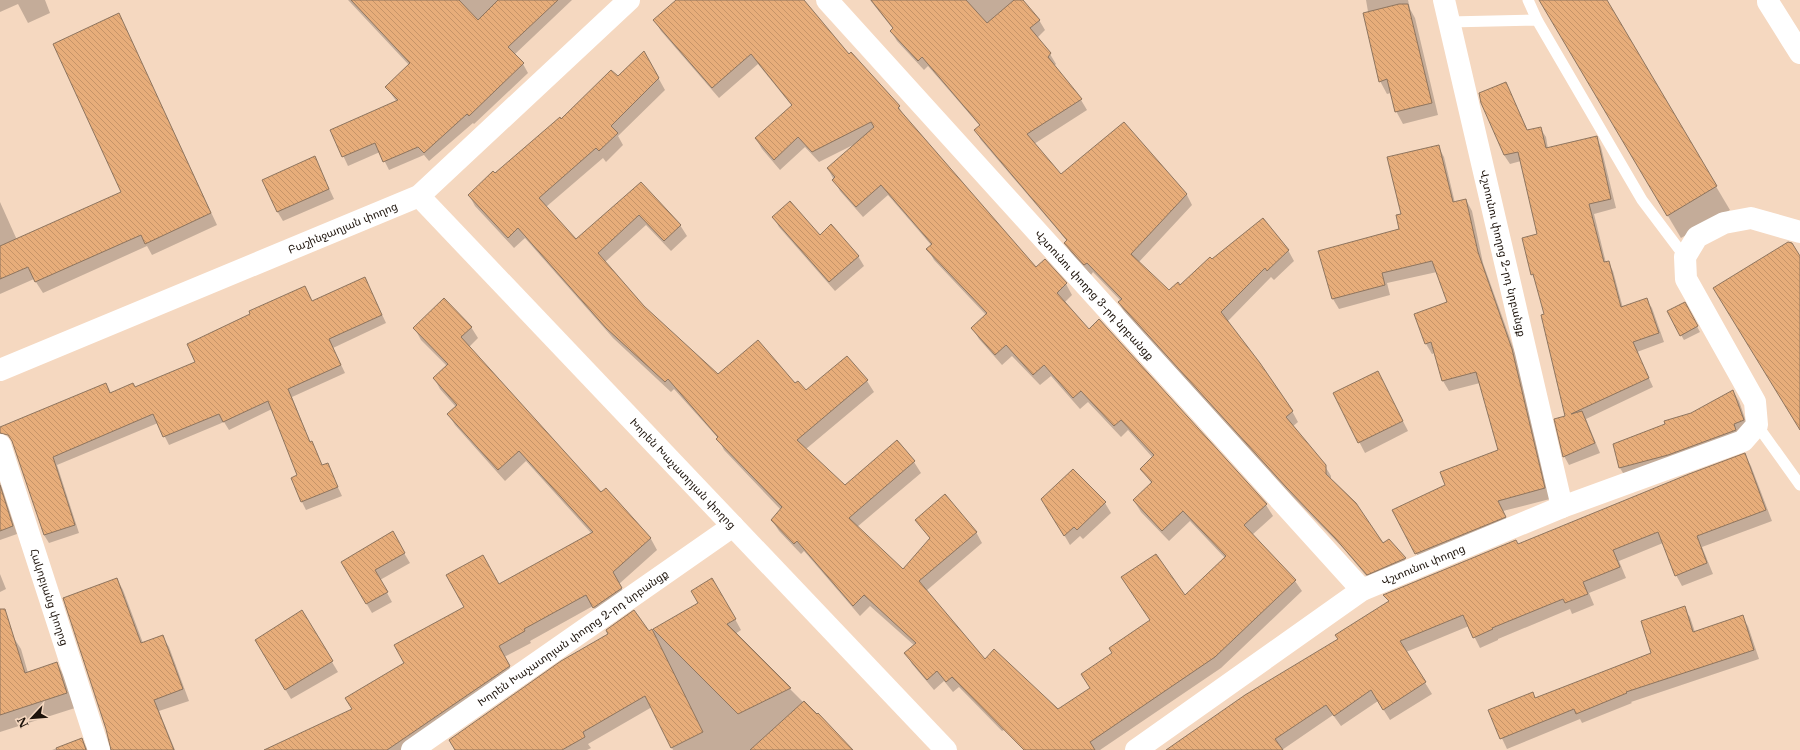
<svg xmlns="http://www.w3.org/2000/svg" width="1800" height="750" font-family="'Libre Baskerville','Noto Sans Armenian',serif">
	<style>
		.shadow { fill: #0003 }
		.building { fill: url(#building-back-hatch); stroke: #8e755f }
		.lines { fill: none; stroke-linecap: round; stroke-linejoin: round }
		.lane { stroke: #fff; stroke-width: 11 }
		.street { stroke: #fff; stroke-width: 22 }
		.secondary { stroke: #fff; stroke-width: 22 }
		.labels { text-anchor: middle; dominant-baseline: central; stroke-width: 3.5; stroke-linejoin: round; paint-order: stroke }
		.street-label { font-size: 11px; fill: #1c120a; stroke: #f5d8c0 }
	</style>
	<defs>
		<pattern id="building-back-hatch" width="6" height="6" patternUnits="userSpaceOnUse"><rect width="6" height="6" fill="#e7ad7a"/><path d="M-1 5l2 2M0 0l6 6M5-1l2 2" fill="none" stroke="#c69468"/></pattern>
	</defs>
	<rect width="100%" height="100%" fill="#f5d8c0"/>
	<g class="shadow">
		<path d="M 0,0 L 45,0 L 50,13 L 28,23 L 18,4 L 0,12 Z"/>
		<path d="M 348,0 L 572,0 L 514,55 L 523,64 L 528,73 L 474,124 L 473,123 L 429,161 L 424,155 L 389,170 L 380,152 L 348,166 L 331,130 L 397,102 L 386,87 L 409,65 Z"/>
		<path d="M 677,0 L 799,0 L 848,56 L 851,53 L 899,107 L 904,116 L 1036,268 L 1066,284 L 1072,295 L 1064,303 L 1089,330 L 1099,320 L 1266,505 L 1273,516 L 1252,535 L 1295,581 L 1302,591 L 1221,668 L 1100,750 L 1024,750 L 1004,730 L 1002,731 L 959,687 L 953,692 L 944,681 L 934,690 L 912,664 L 906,653 L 915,646 L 870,606 L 860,616 L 804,551 L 801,554 L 779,531 L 772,520 L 781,510 L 724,450 L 718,438 L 674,389 L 671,392 L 613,338 L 525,238 L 514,248 L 475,206 L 469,195 L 561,120 L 618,78 L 644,52 L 665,90 L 618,136 L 623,145 L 606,162 L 603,158 L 546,207 L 576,240 L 640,183 L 680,225 L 687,236 L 671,251 L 646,225 L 605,262 L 644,307 L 718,376 L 795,385 L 806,392 L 847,357 L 867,381 L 874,392 L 806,449 L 845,486 L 897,442 L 914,462 L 921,473 L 857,527 L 903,570 L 930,539 L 917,520 L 976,532 L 982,543 L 926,591 L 985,661 L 1058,711 L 1091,689 L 1113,653 L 1151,620 L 1122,578 L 1184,597 L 1225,558 L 1190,521 L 1169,541 L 1141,512 L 1134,501 L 1152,484 L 1141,469 L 1153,458 L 1128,430 L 1121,437 L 1088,402 L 1080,409 L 1051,376 L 1040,385 L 1012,356 L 1002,365 L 979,339 L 972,328 L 986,315 L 934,260 L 928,249 L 932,246 L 888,195 L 863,217 L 840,191 L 828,169 L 855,144 L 819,162 L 805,147 L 780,170 L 762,149 L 756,139 L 792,106 L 758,64 L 719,98 L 661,31 L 654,20 Z"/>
		<path d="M 870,0 L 1021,0 L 1039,20 L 1045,30 L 1037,38 L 1050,54 L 1056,64 L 1054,66 L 1081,100 L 1087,110 L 1034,144 L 1061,175 L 1124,123 L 1187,195 L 1192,205 L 1138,263 L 1169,291 L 1180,287 L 1212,261 L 1288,250 L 1294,261 L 1274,280 L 1271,277 L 1227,322 L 1292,411 L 1298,422 L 1292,427 L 1325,466 L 1331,476 L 1331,481 L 1383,544 L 1389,540 L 1405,559 L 1410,569 L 1373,584 L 1343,548 L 1293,497 L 1125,313 L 1119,303 L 1121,301 L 1093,272 L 1091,275 L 1071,253 L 1065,243 L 1067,241 L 981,140 L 975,130 L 980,126 L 928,66 L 924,70 L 897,41 L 891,31 L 893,29 Z"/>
		<path d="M 1366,0 L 1408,0 L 1410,9 L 1415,18 L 1438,115 L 1403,124 L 1396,111 L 1391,93 L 1387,94 L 1380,81 Z"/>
		<path d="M 1540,0 L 1605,0 L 1730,210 L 1681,238 Z"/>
		<path d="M 119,15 L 217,225 L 152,255 L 147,246 L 43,293 L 34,279 L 0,294 L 0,202 L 17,240 L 122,192 Z"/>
		<path d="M 1506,83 L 1528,131 L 1540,128 L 1546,137 L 1548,149 L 1596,137 L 1601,147 L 1616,208 L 1594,214 L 1606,263 L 1608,262 L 1613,271 L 1623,308 L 1646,299 L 1652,308 L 1664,342 L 1637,352 L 1653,387 L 1586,419 L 1600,453 L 1569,465 L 1564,456 L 1567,417 L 1545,315 L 1537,283 L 1532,274 L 1539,235 L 1521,161 L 1510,164 L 1504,155 Z"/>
		<path d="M 1438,146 L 1444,157 L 1455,203 L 1466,200 L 1472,211 L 1483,263 L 1518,361 L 1550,499 L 1503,511 L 1511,527 L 1422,564 L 1394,510 L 1446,486 L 1499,450 L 1480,383 L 1449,391 L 1443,381 L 1435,353 L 1432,354 L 1426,344 L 1448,303 L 1437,272 L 1387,283 L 1390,295 L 1339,309 L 1333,299 L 1401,230 L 1402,215 Z"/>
		<path d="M 315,158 L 334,199 L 283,221 L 277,211 Z"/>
		<path d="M 773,217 L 820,236 L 858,256 L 864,266 L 835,291 L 779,227 Z"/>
		<path d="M 365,278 L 386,323 L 333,348 L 345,373 L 292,397 L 310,442 L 316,450 L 322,466 L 327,464 L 342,496 L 306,510 L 302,502 L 299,476 L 272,409 L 229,430 L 224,422 L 169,445 L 158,423 L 57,465 L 79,533 L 49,543 L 44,535 L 15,447 L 106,384 L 111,393 L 135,388 L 196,362 L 312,302 Z"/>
		<path d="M 1684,303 L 1700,332 L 1684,340 L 1681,335 Z"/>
		<path d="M 471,327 L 478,338 L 469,347 L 600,494 L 606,489 L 651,539 L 657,550 L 619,584 L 628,600 L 601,619 L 593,606 L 530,641 L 531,643 L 504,657 L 516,678 L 409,750 L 266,750 L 353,710 L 465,607 L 499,586 L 592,534 L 526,461 L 505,481 L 455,425 L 448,414 L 456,407 L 440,389 L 434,378 L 447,366 L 421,340 L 415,329 Z"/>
		<path d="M 1383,382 L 1408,431 L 1365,453 L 1334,394 Z"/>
		<path d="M 1733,391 L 1739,401 L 1749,430 L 1626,478 L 1620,468 L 1615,445 L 1691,414 Z"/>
		<path d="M 1745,455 L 1751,466 L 1772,521 L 1702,547 L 1713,574 L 1682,586 L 1676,575 L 1663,543 L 1619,561 L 1626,578 L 1589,593 L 1594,605 L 1572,614 L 1570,609 L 1498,639 L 1498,640 L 1480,648 L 1469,626 L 1406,652 L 1432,694 L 1390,720 L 1378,701 L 1341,726 L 1333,715 L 1282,750 L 1168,750 L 1339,639 L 1389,602 L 1385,595 L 1518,545 Z"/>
		<path d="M 0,482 L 17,534 L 0,540 Z"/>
		<path d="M 1043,499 L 1105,503 L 1111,513 L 1083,539 L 1080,536 L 1070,545 Z"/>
		<path d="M 392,533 L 410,563 L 380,580 L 392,602 L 372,613 L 342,562 Z"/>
		<path d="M 0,574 L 6,589 L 0,592 Z"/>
		<path d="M 117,579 L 123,590 L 143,643 L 162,636 L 169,647 L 189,701 L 159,711 L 175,750 L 111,750 Z"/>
		<path d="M 699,603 L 735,619 L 741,630 L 735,634 L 851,750 L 673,750 L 652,707 L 588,744 L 591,748 L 587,750 L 456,750 Z"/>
		<path d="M 1684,608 L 1690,617 L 1695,632 L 1742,617 L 1748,626 L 1759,659 L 1631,702 L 1632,703 L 1582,723 L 1580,719 L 1507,749 L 1489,711 L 1532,693 L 1536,699 L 1652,653 Z"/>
		<path d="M 302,612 L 338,672 L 291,699 L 256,640 Z"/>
		<path d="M 12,635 L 21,649 L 28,673 L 57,663 L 65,678 L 75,708 L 0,732 L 0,639 Z"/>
		<path d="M 82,739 L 88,750 L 52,750 Z"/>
	</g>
	<g class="building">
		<path d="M 351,0 L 459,0 L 478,20 L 498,0 L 558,0 L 508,47 L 524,63 L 469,116 L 467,114 L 424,153 L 418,147 L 383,162 L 375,143 L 342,157 L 330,130 L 398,100 L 385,87 L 410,63 Z"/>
		<path d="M 676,0 L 804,0 L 849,54 L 851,52 L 900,106 L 898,108 L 1036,267 L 1045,259 L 1067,283 L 1057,293 L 1089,329 L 1099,319 L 1267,504 L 1244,525 L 1296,580 L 1215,657 L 1090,742 L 1095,750 L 1024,750 L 952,677 L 946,682 L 937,671 L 927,680 L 904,653 L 916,643 L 864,595 L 853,606 L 797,541 L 794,544 L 771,520 L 782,507 L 716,439 L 718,437 L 668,379 L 665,382 L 606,328 L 518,228 L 508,238 L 468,195 L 493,171 L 495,173 L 560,117 L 561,119 L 611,70 L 618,76 L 644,51 L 659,78 L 611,126 L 618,133 L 599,151 L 596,148 L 539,198 L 576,239 L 641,182 L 681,225 L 664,241 L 639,215 L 598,253 L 644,306 L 718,374 L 758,340 L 795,383 L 798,381 L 806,390 L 847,356 L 868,380 L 797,440 L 845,485 L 897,440 L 915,461 L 849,518 L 903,569 L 930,538 L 915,520 L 945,494 L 977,532 L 919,581 L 985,659 L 994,649 L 1058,709 L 1090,688 L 1081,674 L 1112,653 L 1109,648 L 1150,620 L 1121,577 L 1156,554 L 1185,595 L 1226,556 L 1183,511 L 1162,531 L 1133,500 L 1152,482 L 1140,469 L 1154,455 L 1121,420 L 1114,426 L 1081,391 L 1073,398 L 1044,365 L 1033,375 L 1006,345 L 995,355 L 971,328 L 987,313 L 926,249 L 932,244 L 881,185 L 856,207 L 832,180 L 835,177 L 827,168 L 874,127 L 871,122 L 812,152 L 798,137 L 774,160 L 755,138 L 792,105 L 751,54 L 712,88 L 653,20 Z"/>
		<path d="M 871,0 L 966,0 L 987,23 L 1014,0 L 1023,0 L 1040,20 L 1030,28 L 1051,53 L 1048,57 L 1082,99 L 1027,134 L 1061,174 L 1124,122 L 1187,194 L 1131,254 L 1169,290 L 1178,282 L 1180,285 L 1210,257 L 1212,259 L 1263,218 L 1289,250 L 1267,271 L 1265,268 L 1221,312 L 1260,363 L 1293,411 L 1286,417 L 1326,465 L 1326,474 L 1356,503 L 1383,543 L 1389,539 L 1406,558 L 1367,575 L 1335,538 L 1286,487 L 1118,302 L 1122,299 L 1087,263 L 1084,265 L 1064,243 L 1067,240 L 974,130 L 980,125 L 922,57 L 918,61 L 890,31 L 893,28 Z"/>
		<path d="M 1539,0 L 1607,0 L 1717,186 L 1667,216 Z"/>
		<path d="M 1399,4 L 1408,4 L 1432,103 L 1395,112 L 1387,79 L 1379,82 L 1363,13 Z"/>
		<path d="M 119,13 L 211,213 L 145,244 L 141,235 L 35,282 L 28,267 L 0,279 L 0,246 L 121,192 L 53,44 Z"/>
		<path d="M 1506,82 L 1527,130 L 1541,127 L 1546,148 L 1597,136 L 1611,199 L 1589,204 L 1604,262 L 1609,261 L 1621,307 L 1647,298 L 1659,333 L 1633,342 L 1649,378 L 1571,414 L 1582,411 L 1595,443 L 1563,457 L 1554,419 L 1565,416 L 1541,315 L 1544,314 L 1533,274 L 1531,275 L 1522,238 L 1537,234 L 1518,152 L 1504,155 L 1481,103 L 1479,93 Z"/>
		<path d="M 1439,145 L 1453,202 L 1466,199 L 1478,252 L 1512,349 L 1545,488 L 1498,501 L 1506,517 L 1415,554 L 1392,510 L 1445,485 L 1440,472 L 1498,450 L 1476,372 L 1442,381 L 1431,342 L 1425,344 L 1414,314 L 1447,302 L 1432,261 L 1382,273 L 1385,285 L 1332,299 L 1318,251 L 1399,229 L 1396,215 L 1401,214 L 1387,157 Z"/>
		<path d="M 315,156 L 329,189 L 277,212 L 262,180 Z"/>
		<path d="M 790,201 L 820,235 L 831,224 L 859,256 L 829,282 L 772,217 Z"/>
		<path d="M 1788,242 L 1792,243 L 1800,256 L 1800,430 L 1713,288 Z"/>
		<path d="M 365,277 L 382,315 L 329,339 L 341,365 L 288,389 L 310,442 L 312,441 L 322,465 L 328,463 L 338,487 L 301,502 L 291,478 L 297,475 L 268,401 L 223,422 L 219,414 L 163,437 L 153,414 L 53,457 L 75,525 L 44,535 L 12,441 L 8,435 L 0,433 L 0,427 L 106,383 L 110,393 L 133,383 L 135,387 L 195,362 L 187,344 L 250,314 L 249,311 L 305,286 L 312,301 Z"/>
		<path d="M 444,298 L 472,327 L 461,337 L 601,492 L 606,488 L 651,538 L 613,572 L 622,588 L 593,608 L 586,595 L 524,629 L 525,631 L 499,646 L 510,666 L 387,750 L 264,750 L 352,709 L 345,698 L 404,663 L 394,645 L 464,607 L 446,575 L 483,555 L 499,584 L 593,532 L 519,451 L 498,470 L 447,414 L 457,405 L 433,378 L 448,364 L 413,328 Z"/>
		<path d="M 1685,302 L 1698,326 L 1680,336 L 1667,311 Z"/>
		<path d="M 1378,371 L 1403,421 L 1358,443 L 1333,393 Z"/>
		<path d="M 1733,390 L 1744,420 L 1734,424 L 1736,430 L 1668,455 L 1619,468 L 1613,444 L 1665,424 L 1664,421 L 1691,413 Z"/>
		<path d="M 1745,453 L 1766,510 L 1697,536 L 1707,563 L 1675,576 L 1658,532 L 1613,550 L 1620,567 L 1583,582 L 1588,594 L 1565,603 L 1563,599 L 1492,628 L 1493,629 L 1473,638 L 1463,615 L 1400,641 L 1426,682 L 1383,710 L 1371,690 L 1334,716 L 1326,705 L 1275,739 L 1283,750 L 1166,750 L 1245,695 L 1338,639 L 1335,635 L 1389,601 L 1383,595 L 1516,540 L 1518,544 L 1689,474 Z"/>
		<path d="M 1073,469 L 1106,502 L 1077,530 L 1074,527 L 1064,536 L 1041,499 Z"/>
		<path d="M 0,485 L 13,526 L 0,531 Z"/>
		<path d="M 393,531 L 405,553 L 375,570 L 388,592 L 366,604 L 341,562 Z"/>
		<path d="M 117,578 L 141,643 L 163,635 L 183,689 L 154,700 L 174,750 L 111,750 L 106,729 L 63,598 Z"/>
		<path d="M 712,578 L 736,619 L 727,624 L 791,688 L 738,714 L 653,629 L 698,603 L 691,591 Z"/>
		<path d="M 1685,606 L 1693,632 L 1743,615 L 1754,650 L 1626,692 L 1627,693 L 1576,714 L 1574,709 L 1500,739 L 1488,710 L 1533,692 L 1535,698 L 1651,653 L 1641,621 Z"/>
		<path d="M 0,609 L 5,609 L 25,673 L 57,662 L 67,693 L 0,715 Z"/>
		<path d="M 302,610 L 333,661 L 285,690 L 255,640 Z"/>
		<path d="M 634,610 L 649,631 L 652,629 L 703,732 L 671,748 L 645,696 L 583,732 L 585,737 L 562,750 L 455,750 L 449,740 L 561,661 L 608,634 L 606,630 Z"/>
		<path d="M 804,701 L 817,714 L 818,713 L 853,750 L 750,750 Z"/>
		<path d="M 82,738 L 86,750 L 57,750 L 56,748 Z"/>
	</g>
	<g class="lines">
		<g class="lane">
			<path d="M 1528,0 L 1537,20"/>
			<path d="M 1449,22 L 1537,20 L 1642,200 L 1685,257"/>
			<path d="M 1757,425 L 1800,485"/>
		</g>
		<g class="street">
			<path id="s1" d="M 827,0 L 1362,590"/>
			<path id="s2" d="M 1444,0 L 1562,507"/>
			<path d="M 1768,0 L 1768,2 L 1800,53"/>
			<path id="s3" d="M 419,196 L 946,750"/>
			<path id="s4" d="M 0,445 L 99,750"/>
			<path id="s5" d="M 412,750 L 733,526"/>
			<path id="s6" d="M 1136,750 L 1362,590 L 1562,507 L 1743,441 L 1757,425 L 1755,402 L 1686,279 L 1685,257 L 1697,237 L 1724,223 L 1751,218 L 1800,232"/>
		</g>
		<path class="secondary" id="s7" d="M 0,370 L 419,196 L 629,0"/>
	</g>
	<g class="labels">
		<g class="street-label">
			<text stroke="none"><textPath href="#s7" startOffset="371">Բաշինջաղյան փողոց</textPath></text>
			<text stroke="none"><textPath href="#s2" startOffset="260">Վշտունու փողոց 2-րդ նրբանցք</textPath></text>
			<text stroke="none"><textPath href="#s1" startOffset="398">Վշտունու փողոց 3-րդ նրբանցք</textPath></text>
			<text stroke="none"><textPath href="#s3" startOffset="383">Խորեն Խաչատրյան փողոց</textPath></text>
			<text stroke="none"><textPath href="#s6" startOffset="343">Վշտունու փողոց</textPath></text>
			<text stroke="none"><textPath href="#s4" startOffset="160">Հակոբյանց փողոց</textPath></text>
			<text stroke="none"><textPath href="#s5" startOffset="196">Խորեն Խաչատրյան փողոց 2-րդ նրբանցք</textPath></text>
		</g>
	</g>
	<g transform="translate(32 718) rotate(244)" stroke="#f5d8c0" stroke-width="3" paint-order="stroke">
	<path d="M0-3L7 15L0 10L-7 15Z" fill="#1c120a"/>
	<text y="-6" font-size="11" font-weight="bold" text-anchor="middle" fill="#1c120a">N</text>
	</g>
</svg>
